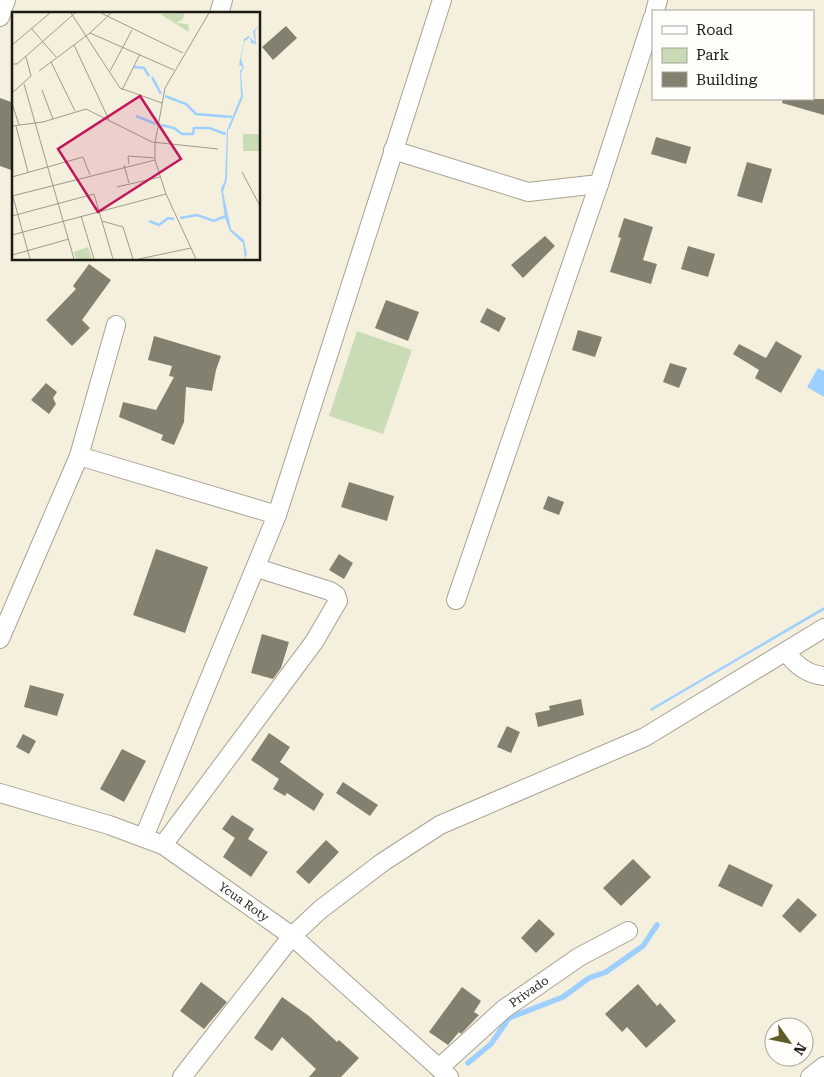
<svg xmlns="http://www.w3.org/2000/svg" width="824" height="1077" font-family="'Roboto Serif',serif">
	<style>
		.green { fill: #c9dcb5 }
		.water { fill: #9ed0ff }
		.lines { fill: none; stroke-linecap: round; stroke-linejoin: round }
		.stream { stroke: #9ed0ff; stroke-width: 5.5 }
		.building { fill: #848070 }
		.minor-casing { stroke: #a7a292; stroke-width: 20 }
		.minor { stroke: #fff; stroke-width: 18 }
		.labels { text-anchor: middle; dominant-baseline: central; stroke-width: 5; stroke-linejoin: round; paint-order: stroke }
		.street-label { font-size: 12px; fill: #1c1b14; stroke: #fefdf9 }
		.inset-river { fill: none; stroke: #9ed0ff; stroke-width: 2.5 }
		.inset-road { fill: none; stroke: #9e9b8d; stroke-width: 1 }
		.view { fill: #c2185b; fill-opacity: 0.15; stroke: #c2185b; stroke-width: 2.5 }
		.inset-edge { fill: none; stroke: #1c1b14; stroke-width: 2.5 }
	</style>
	<rect width="100%" height="100%" fill="#f5f0de"/>
	<path class="green" d="M 357,331 L 412,350 L 383,434 L 329,416 Z"/>
	<g class="water">
		<path d="M 818,368 L 824,371 L 824,397 L 807,387 Z"/>
		<path d="M 824,607 L 824,610 L 651,711 L 650,709 Z"/>
	</g>
	<g class="lines">
		<path class="stream" d="M 468,1063 L 491,1044 L 509,1018 L 563,997 L 589,978 L 606,972 L 643,946 L 657,925"/>
	</g>
	<g class="building">
		<path d="M 286,26 L 297,38 L 273,60 L 262,47 Z"/>
		<path d="M 0,98 L 14,103 L 14,171 L 0,166 Z"/>
		<path d="M 783,99 L 824,99 L 824,115 L 782,103 Z"/>
		<path d="M 656,137 L 691,147 L 686,164 L 651,154 Z"/>
		<path d="M 747,162 L 772,169 L 762,203 L 737,196 Z"/>
		<path d="M 624,218 L 653,227 L 643,260 L 657,264 L 651,284 L 610,272 L 621,238 L 618,237 Z"/>
		<path d="M 545,236 L 555,246 L 523,278 L 511,265 Z"/>
		<path d="M 688,246 L 715,254 L 708,277 L 681,269 Z"/>
		<path d="M 89,264 L 111,280 L 82,320 L 90,328 L 72,346 L 46,320 L 76,289 L 73,286 Z"/>
		<path d="M 386,300 L 419,312 L 408,341 L 375,328 Z"/>
		<path d="M 487,308 L 506,318 L 499,332 L 480,322 Z"/>
		<path d="M 578,330 L 602,337 L 595,357 L 572,350 Z"/>
		<path d="M 154,336 L 221,356 L 216,370 L 212,391 L 186,387 L 184,422 L 174,445 L 161,440 L 163,435 L 119,417 L 123,402 L 156,410 L 174,377 L 169,376 L 172,366 L 148,360 Z"/>
		<path d="M 776,341 L 802,356 L 781,393 L 755,378 L 759,370 L 733,354 L 739,344 L 766,358 Z"/>
		<path d="M 670,363 L 687,368 L 679,388 L 663,382 Z"/>
		<path d="M 46,383 L 57,392 L 53,398 L 56,404 L 49,414 L 31,400 Z"/>
		<path d="M 349,482 L 394,496 L 387,521 L 341,507 Z"/>
		<path d="M 548,496 L 564,502 L 559,515 L 543,509 Z"/>
		<path d="M 156,549 L 208,567 L 185,633 L 133,615 Z"/>
		<path d="M 339,554 L 353,563 L 344,579 L 329,570 Z"/>
		<path d="M 262,634 L 289,642 L 281,668 L 273,679 L 251,673 Z"/>
		<path d="M 30,685 L 64,694 L 57,716 L 24,707 Z"/>
		<path d="M 581,699 L 584,715 L 538,727 L 535,713 L 550,710 L 549,706 Z"/>
		<path d="M 507,726 L 520,732 L 511,753 L 497,747 Z"/>
		<path d="M 269,733 L 290,747 L 280,762 L 324,794 L 314,811 L 287,793 L 285,796 L 273,789 L 279,779 L 251,760 Z"/>
		<path d="M 23,734 L 36,741 L 29,754 L 16,747 Z"/>
		<path d="M 122,749 L 146,761 L 124,802 L 100,789 Z"/>
		<path d="M 343,782 L 378,805 L 370,816 L 336,793 Z"/>
		<path d="M 232,815 L 254,829 L 248,839 L 268,852 L 251,877 L 223,857 L 235,838 L 222,829 Z"/>
		<path d="M 326,840 L 339,852 L 309,884 L 296,872 Z"/>
		<path d="M 633,859 L 651,877 L 621,906 L 603,888 Z"/>
		<path d="M 729,864 L 773,885 L 762,907 L 718,886 Z"/>
		<path d="M 798,898 L 817,915 L 800,933 L 782,916 Z"/>
		<path d="M 539,919 L 555,934 L 536,953 L 521,938 Z"/>
		<path d="M 201,982 L 227,1002 L 204,1029 L 180,1011 Z"/>
		<path d="M 638,984 L 657,1006 L 660,1003 L 676,1021 L 646,1048 L 627,1027 L 622,1032 L 605,1014 Z"/>
		<path d="M 462,987 L 481,1001 L 474,1012 L 479,1015 L 461,1034 L 459,1032 L 448,1045 L 429,1032 Z"/>
		<path d="M 282,997 L 309,1016 L 337,1042 L 339,1040 L 359,1058 L 341,1077 L 309,1077 L 316,1069 L 282,1037 L 272,1051 L 254,1038 Z"/>
	</g>
	<g class="lines">
		<g class="minor-casing">
			<g id="minor">
				<path d="M 655,11 L 658,0"/>
				<path d="M 219,14 L 223,0"/>
				<path d="M 0,17 L 6,0"/>
				<path d="M 393,150 L 528,192 L 599,184"/>
				<path d="M 79,456 L 277,515"/>
				<path d="M 456,600 L 599,184 L 653,17"/>
				<path d="M 0,639 L 79,456 L 116,325"/>
				<path d="M 786,652 C 796,665 806,674 824,676"/>
				<path id="s1" d="M 0,793 L 109,825 L 163,845 L 292,936 L 449,1077"/>
				<path d="M 144,837 L 277,515 L 442,0"/>
				<path d="M 163,845 L 314,642 L 338,601 L 336,595 L 330,591 L 257,568"/>
				<path id="s2" d="M 439,1068 L 504,1009 L 579,957 L 628,931"/>
				<path d="M 182,1077 L 292,936 L 321,909 L 383,862 L 440,825 L 645,737 L 824,628"/>
				<path d="M 810,1077 L 824,1066"/>
			</g>
		</g>
		<use href="#minor" class="minor"/>
	</g>
	<g class="labels">
		<g class="street-label">
			<text stroke="none"><textPath href="#s1" startOffset="270">Ycua Roty</textPath></text>
			<text stroke="none"><textPath href="#s2" startOffset="118">Privado</textPath></text>
		</g>
	</g>
	<g transform="translate(12 12)">
		<rect width="248" height="248" fill="#f5f0de"/>
		<path d="M 172,1 L 171,7 L 164,11 L 176,12 L 177,20 L 148,2 ZM 231,122 L 247,122 L 247,139 L 231,139 ZM 76,235 L 80,247 L 64,247 L 62,240 Z" fill="#c9dcb5"/>
		<path d="M 247,14 L 243,19 L 244,32 L 239,31 L 238,25 L 232,30 L 229,47 L 232,55 L 229,61 L 231,85 L 218,116 L 216,118 L 215,167 L 211,180 L 219,217 L 232,228 L 235,242 L 233,247 L 231,231 L 218,219 L 213,206 L 209,177 L 213,168 L 215,118 L 229,84 L 228,59 L 231,55 L 227,53 L 231,33 L 232,27 L 237,24 L 243,31 L 241,19 Z" fill="#9ed0ff"/>
		<path class="inset-river" d="M 122,55 L 132,56 L 137,64M 140,65 L 149,82M 153,84 L 174,92 L 184,102 L 220,105M 124,104 L 144,112M 149,113 L 162,116 L 170,122 L 181,122 L 182,116 L 197,116 L 214,122M 168,206 L 185,203 L 202,209 L 214,204M 137,209 L 147,213 L 156,206 L 162,207"/>
		<path class="inset-road" d="M 59,1 L 108,76 L 150,91M 89,1 L 171,41M 19,16 L 44,45M 78,21 L 162,58M 0,33 L 38,1M 62,33 L 97,108M 39,50 L 63,99M 0,52 L 5,52 L 63,1M 27,59 L 78,21 L 99,1M 98,59 L 120,18M 12,72 L 62,247M 30,78 L 41,107M 110,78 L 128,42M 0,81 L 19,64 L 14,45M 0,91 L 7,113M 0,114 L 31,110 L 74,97 L 140,130 L 206,137M 4,114 L 16,160M 117,152 L 116,144 L 143,146M 112,153 L 117,171M 230,160 L 248,194M 0,165 L 71,145 L 78,163M 105,175 L 148,165M 0,181 L 18,247M 0,184 L 143,148M 0,204 L 82,182 L 101,247M 69,204 L 82,247M 90,209 L 111,215 L 121,247M 0,223 L 154,182M 0,243 L 57,227M 127,247 L 179,236M 184,247 L 154,182 L 143,148 L 143,131 L 153,76 L 197,1"/>
		<path class="view" d="M 128,84 L 169,147 L 86,200 L 46,137 Z"/>
		<rect width="248" height="248" class="inset-edge"/>
	</g>
	<rect x="652" y="10" width="162" height="90" fill="#fefdf9" stroke="#a4a39d"/>
	<rect x="662" y="26" width="25" height="8" fill="#ffffff" stroke="#a4a39d"/>
	<text x="696" y="35" font-size="15" fill="#1c1b14">Road</text>
	<rect x="662" y="48" width="25" height="15" fill="#c9dcb5" stroke="#a4a39d"/>
	<text x="696" y="60" font-size="15" fill="#1c1b14">Park</text>
	<rect x="662" y="72" width="25" height="15" fill="#848070" stroke="#a4a39d"/>
	<text x="696" y="85" font-size="15" fill="#1c1b14">Building</text>
	<g transform="translate(789 1042) rotate(123)"><circle r="24" fill="#fefdf9" stroke="#a4a39d"/>
	<path d="M0-4L9 19L0 12L-9 19Z" fill="#605c29"/>
	<text y="-8" font-size="14" font-weight="bold" text-anchor="middle" fill="#1c1b14">N</text>
	</g>
</svg>
